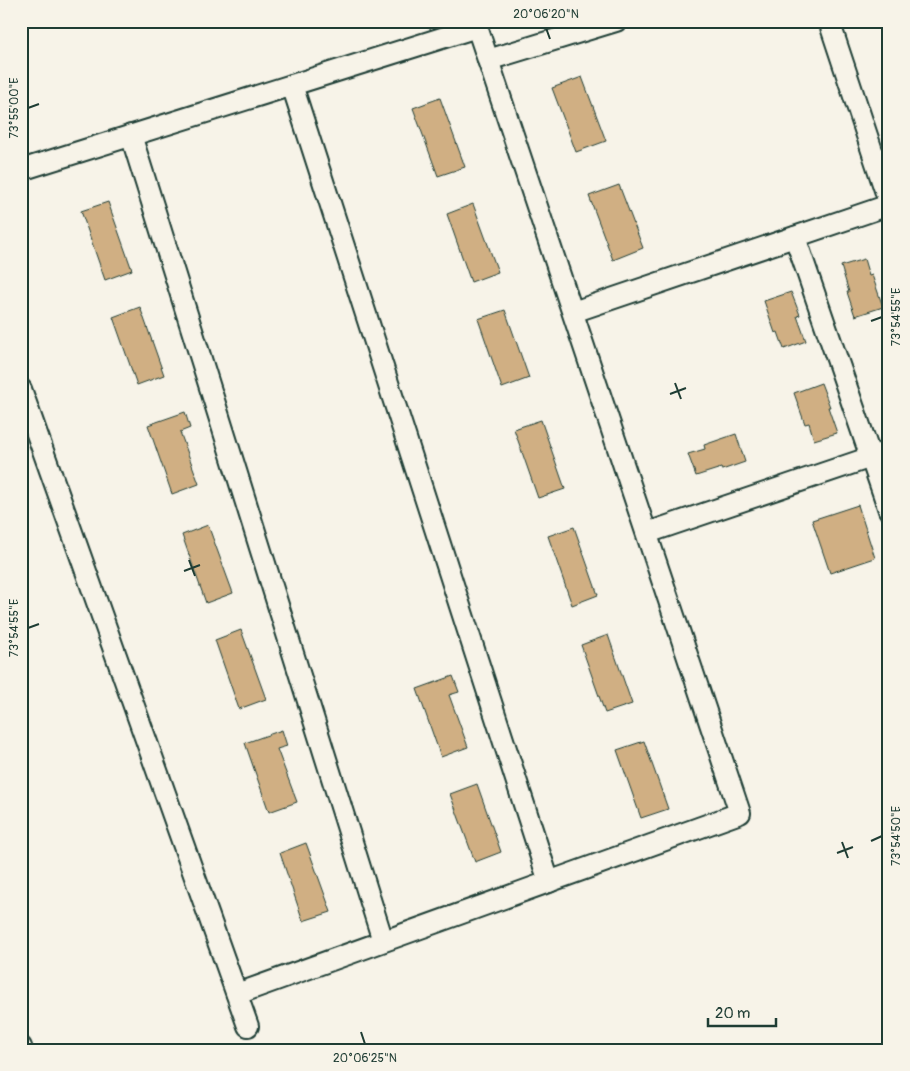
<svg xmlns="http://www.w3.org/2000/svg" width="910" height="1071" font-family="Pangolin,sans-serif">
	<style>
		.building { fill: #d0af83; stroke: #1f3d34 }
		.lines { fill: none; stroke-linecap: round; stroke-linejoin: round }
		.minor-casing { stroke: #1f3d34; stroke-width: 24 }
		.minor { stroke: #f7f3e8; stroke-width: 20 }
		.ticks { fill: none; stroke: #1f3d34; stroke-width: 2 }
		.neatline { fill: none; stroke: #1f3d34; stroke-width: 2 }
		.ticks-label { font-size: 12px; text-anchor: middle; fill: #1f3d34 }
	</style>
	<rect width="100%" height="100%" fill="#f7f3e8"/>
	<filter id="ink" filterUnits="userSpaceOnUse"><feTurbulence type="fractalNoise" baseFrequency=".02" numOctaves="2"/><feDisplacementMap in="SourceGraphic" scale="10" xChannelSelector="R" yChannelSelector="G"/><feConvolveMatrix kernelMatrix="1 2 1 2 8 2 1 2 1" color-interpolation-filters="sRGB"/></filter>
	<g filter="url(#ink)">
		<g class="building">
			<path d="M 582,77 L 606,141 L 576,152 L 552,88 Z"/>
			<path d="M 440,98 L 465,167 L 438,176 L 413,108 Z"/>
			<path d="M 619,185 L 643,248 L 613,260 L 589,196 Z"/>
			<path d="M 108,202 L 132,270 L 105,280 L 81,211 Z"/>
			<path d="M 473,204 L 498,272 L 471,282 L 447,214 Z"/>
			<path d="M 864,259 L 869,276 L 872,275 L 883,307 L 855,316 L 847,292 L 849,292 L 841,266 Z"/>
			<path d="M 791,292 L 800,315 L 797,316 L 806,341 L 784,349 L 778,332 L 775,333 L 764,301 Z"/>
			<path d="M 140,307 L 164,375 L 137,385 L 113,317 Z"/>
			<path d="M 505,310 L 529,378 L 502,388 L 478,319 Z"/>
			<path d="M 821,383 L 830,407 L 828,407 L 837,433 L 814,440 L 809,423 L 805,424 L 794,393 Z"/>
			<path d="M 185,412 L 190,428 L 180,432 L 199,484 L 172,494 L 148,425 Z"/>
			<path d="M 541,420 L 565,489 L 538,498 L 514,429 Z"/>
			<path d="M 736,434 L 745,462 L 722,470 L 721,468 L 696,476 L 688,454 L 705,449 L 704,445 Z"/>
			<path d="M 858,505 L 875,558 L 830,573 L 812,520 Z"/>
			<path d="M 208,525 L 233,593 L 206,603 L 182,535 Z"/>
			<path d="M 574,527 L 598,595 L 572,605 L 548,536 Z"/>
			<path d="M 241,630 L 266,699 L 239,709 L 215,640 Z"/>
			<path d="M 608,635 L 632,704 L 605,713 L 581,645 Z"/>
			<path d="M 453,676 L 459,692 L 449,695 L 468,747 L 441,757 L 417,689 Z"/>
			<path d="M 282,730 L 287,746 L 277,749 L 297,802 L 269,812 L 245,743 Z"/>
			<path d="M 644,741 L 668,809 L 641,818 L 617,750 Z"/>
			<path d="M 477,784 L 501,852 L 475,862 L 450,794 Z"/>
			<path d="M 306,843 L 331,912 L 303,921 L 280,853 Z"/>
		</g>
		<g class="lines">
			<g class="minor-casing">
				<g id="minor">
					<path d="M 829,21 L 889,202"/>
					<path d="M 488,60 L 616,21"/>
					<path d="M 292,85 L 549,882"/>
					<path d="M 131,135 L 383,941"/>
					<path d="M 21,170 L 477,27"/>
					<path d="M 795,237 L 889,510"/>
					<path d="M 573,312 L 889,205"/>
					<path d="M 21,389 L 248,1026"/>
					<path d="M 647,533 L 889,451"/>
					<path d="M 237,994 L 740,813 L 475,21"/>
					<path d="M 21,1047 L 22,1050"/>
				</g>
			</g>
			<use href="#minor" class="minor"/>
		</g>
	</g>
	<path class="ticks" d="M 546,28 L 550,39M 28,108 L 39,104M 871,321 L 882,317M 675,383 L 681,399M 670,394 L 686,388M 189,560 L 195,576M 184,571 L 200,565M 28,628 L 39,624M 871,841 L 882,836M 842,842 L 848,858M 837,853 L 853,847M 361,1032 L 365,1044"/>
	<rect width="910" height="1071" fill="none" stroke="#f7f3e8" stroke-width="55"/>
	<path d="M708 1018v8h68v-8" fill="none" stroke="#1f3d34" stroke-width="2.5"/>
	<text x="715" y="1018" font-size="15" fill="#1f3d34" stroke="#f7f3e8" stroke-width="4" paint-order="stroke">20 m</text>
	<rect x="28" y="28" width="854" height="1016" class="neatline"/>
	<g class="ticks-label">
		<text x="546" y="18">20°06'20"N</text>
		<text transform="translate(14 108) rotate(-90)" y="4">73°55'00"E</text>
		<text transform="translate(896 317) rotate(-90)" y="4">73°54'55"E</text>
		<text transform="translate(14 628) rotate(-90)" y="4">73°54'55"E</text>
		<text transform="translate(896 836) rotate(-90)" y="4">73°54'50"E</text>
		<text x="365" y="1062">20°06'25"N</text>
	</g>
</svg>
